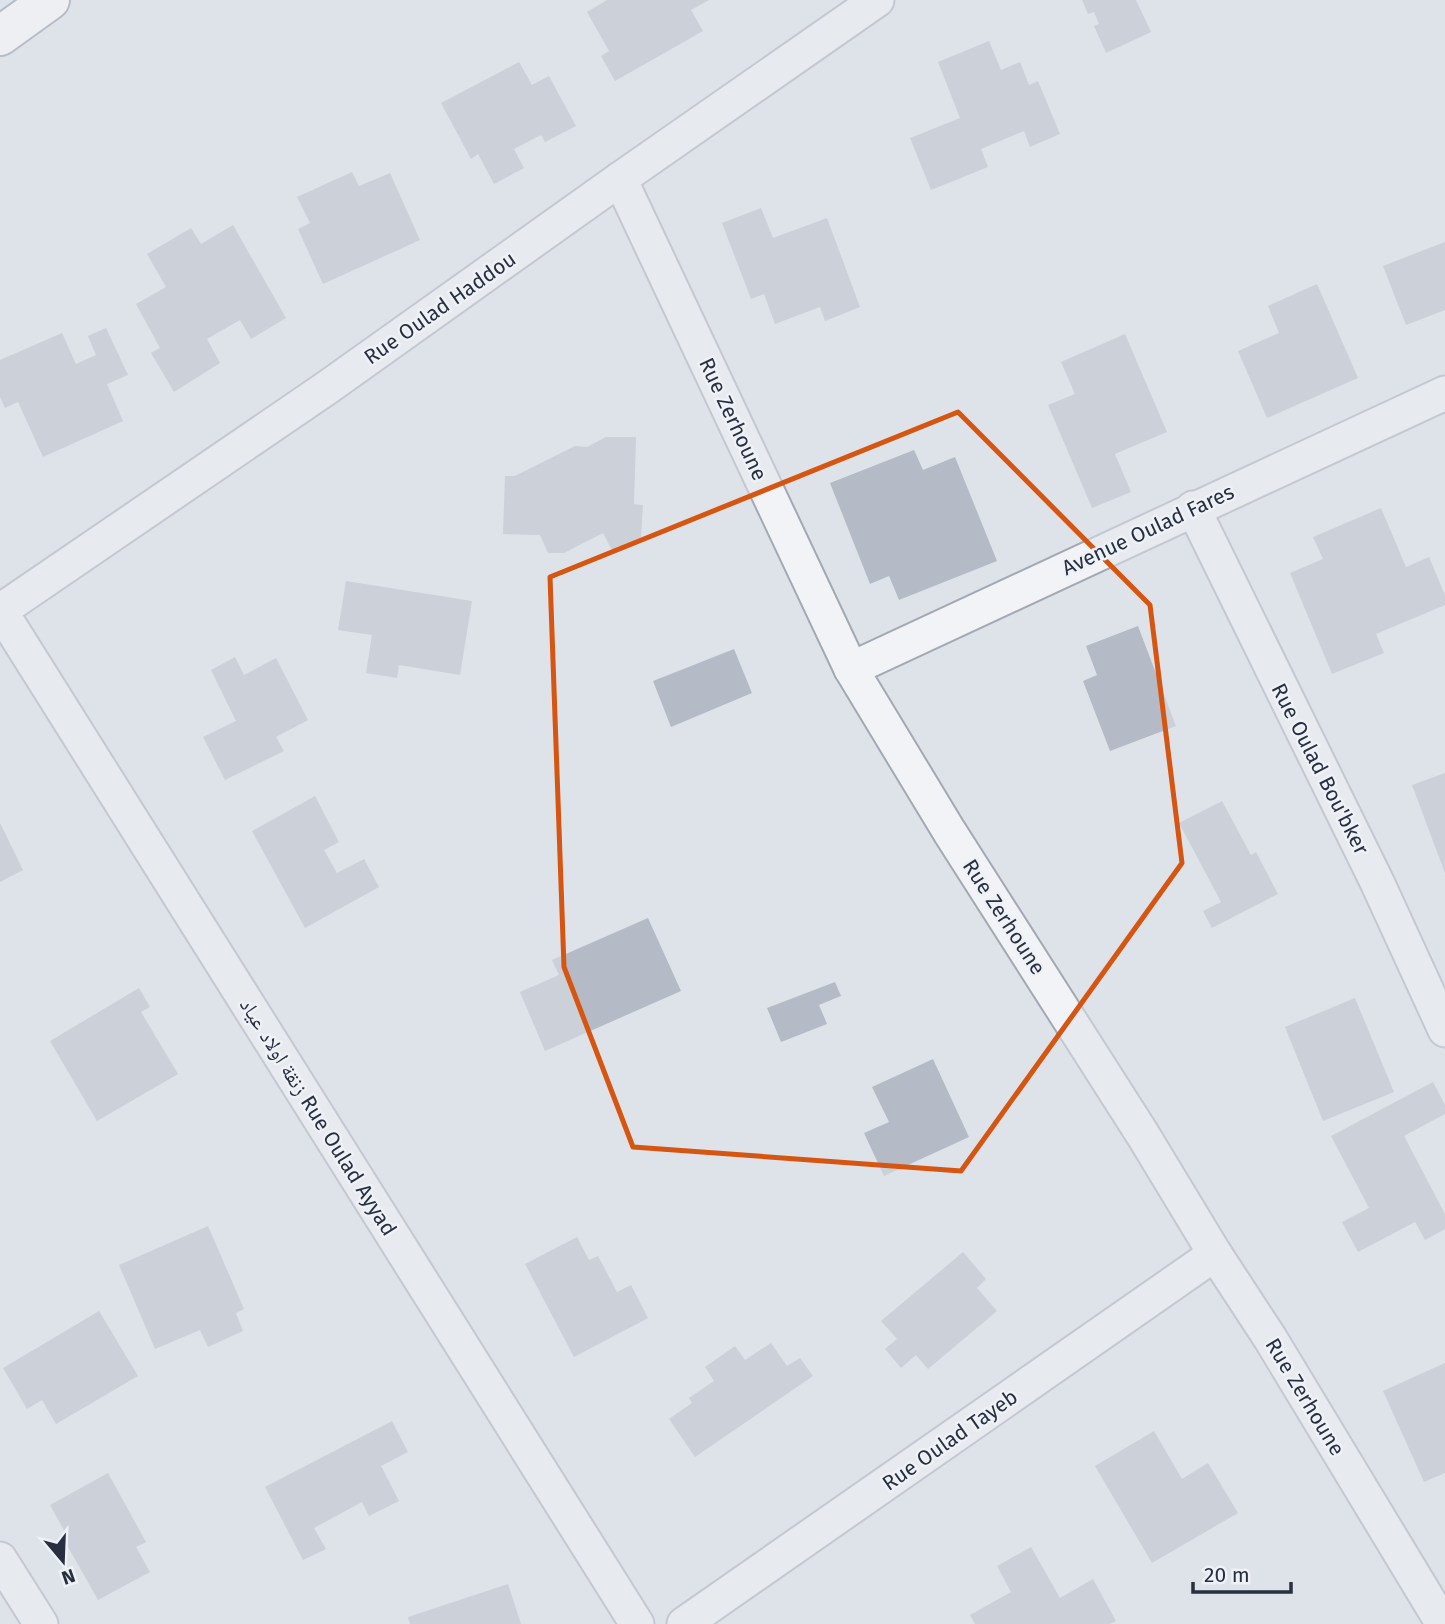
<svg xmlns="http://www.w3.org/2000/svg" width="1445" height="1624" font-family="'Fira Sans','Noto Naskh Arabic',sans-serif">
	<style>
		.building { fill: #b5bbc6 }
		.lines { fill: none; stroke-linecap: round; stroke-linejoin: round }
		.street-casing { stroke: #a3a9b3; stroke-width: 37 }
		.highway-casing { stroke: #858fa0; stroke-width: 42 }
		.street { stroke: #f1f3f7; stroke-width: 33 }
		.highway { stroke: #fff; stroke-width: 38 }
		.marked { fill: none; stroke: #d55511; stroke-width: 5; stroke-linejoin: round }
		.labels { text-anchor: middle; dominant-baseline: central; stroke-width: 5; stroke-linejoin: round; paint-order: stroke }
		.street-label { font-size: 21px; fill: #272f41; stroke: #eef1f6 }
	</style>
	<rect width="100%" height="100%" fill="#dee2e9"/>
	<g class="building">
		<path d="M 607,0 L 709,0 L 691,10 L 703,31 L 615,81 L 601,56 L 609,51 L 587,12 Z"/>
		<path d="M 1082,0 L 1136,0 L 1151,32 L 1106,53 L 1094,26 L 1099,24 L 1094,12 L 1088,14 Z"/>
		<path d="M 989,41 L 1001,70 L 1020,62 L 1029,85 L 1038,81 L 1060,134 L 1030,147 L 1024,131 L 981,149 L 988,167 L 931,190 L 910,138 L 960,118 L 938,62 Z"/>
		<path d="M 519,62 L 532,85 L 549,76 L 576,126 L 545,142 L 541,135 L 514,149 L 524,168 L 494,184 L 478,154 L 471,159 L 441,103 Z"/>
		<path d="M 352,172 L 359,186 L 390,173 L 420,240 L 323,284 L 298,229 L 310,223 L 297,197 Z"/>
		<path d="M 761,208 L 773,238 L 827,218 L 860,307 L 825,321 L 820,307 L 775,324 L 764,294 L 751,299 L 722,223 Z"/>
		<path d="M 233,225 L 286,318 L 251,339 L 240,320 L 207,339 L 220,363 L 174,392 L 151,353 L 160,348 L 136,304 L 166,287 L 147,254 L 191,228 L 201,244 Z"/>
		<path d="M 1445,242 L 1445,310 L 1406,325 L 1383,266 Z"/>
		<path d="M 1317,284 L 1358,378 L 1267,418 L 1238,351 L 1279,333 L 1268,306 Z"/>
		<path d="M 106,328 L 128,375 L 107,384 L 123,421 L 43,457 L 18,402 L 5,408 L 0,397 L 0,360 L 62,333 L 76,364 L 96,355 L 88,336 Z"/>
		<path d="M 1125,334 L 1167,432 L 1115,454 L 1131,492 L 1092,508 L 1048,405 L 1075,394 L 1061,362 Z"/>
		<path d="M 606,437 L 636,437 L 634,504 L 643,505 L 641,537 L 613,552 L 603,533 L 564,553 L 548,553 L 540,535 L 503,534 L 505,476 L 515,476 L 575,446 L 587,447 Z"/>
		<path d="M 914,450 L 923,470 L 955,457 L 997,561 L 899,600 L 889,576 L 870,584 L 830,483 Z"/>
		<path d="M 1381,508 L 1406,567 L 1429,557 L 1445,595 L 1445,605 L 1376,634 L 1384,653 L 1332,674 L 1290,573 L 1323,559 L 1313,537 Z"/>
		<path d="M 346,581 L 472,601 L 460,675 L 399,665 L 397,678 L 366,673 L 372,635 L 338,630 Z"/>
		<path d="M 1138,626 L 1176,726 L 1110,751 L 1083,681 L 1097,675 L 1086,646 Z"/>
		<path d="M 734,649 L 752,693 L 671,727 L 653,681 Z"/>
		<path d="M 235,657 L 244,675 L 276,658 L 308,720 L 276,737 L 284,751 L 225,780 L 203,737 L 236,721 L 211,670 Z"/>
		<path d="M 1445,773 L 1445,873 L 1412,785 Z"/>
		<path d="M 315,796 L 339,842 L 324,850 L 337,873 L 364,859 L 379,887 L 305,928 L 252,831 Z"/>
		<path d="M 1222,801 L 1251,855 L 1256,852 L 1278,894 L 1212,928 L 1203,911 L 1221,902 L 1179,823 Z"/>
		<path d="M 0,823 L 23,870 L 0,882 Z"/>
		<path d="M 648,918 L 681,991 L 545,1051 L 520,992 L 559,975 L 552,960 Z"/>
		<path d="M 835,982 L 841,996 L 819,1005 L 827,1024 L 781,1042 L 767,1008 Z"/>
		<path d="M 139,988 L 150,1007 L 141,1012 L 178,1074 L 97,1121 L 50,1041 Z"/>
		<path d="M 1355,998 L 1394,1092 L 1323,1121 L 1285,1027 Z"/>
		<path d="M 933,1059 L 969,1137 L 884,1176 L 864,1133 L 889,1122 L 872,1087 Z"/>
		<path d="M 1433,1082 L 1445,1105 L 1445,1114 L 1404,1136 L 1445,1214 L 1445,1229 L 1425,1240 L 1415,1222 L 1358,1252 L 1342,1222 L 1369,1208 L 1331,1136 Z"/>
		<path d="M 208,1226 L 244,1309 L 236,1313 L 243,1331 L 208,1347 L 200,1330 L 155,1349 L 119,1265 Z"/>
		<path d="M 577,1237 L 589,1260 L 598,1256 L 617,1292 L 631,1285 L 648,1318 L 574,1357 L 525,1264 Z"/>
		<path d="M 963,1252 L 986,1279 L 977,1288 L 997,1311 L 928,1369 L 916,1355 L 901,1368 L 885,1349 L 897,1339 L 881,1321 Z"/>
		<path d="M 99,1311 L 138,1376 L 56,1424 L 42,1400 L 27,1409 L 3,1368 Z"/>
		<path d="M 771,1343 L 787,1366 L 800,1358 L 813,1376 L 695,1457 L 669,1419 L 692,1403 L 689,1398 L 714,1381 L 705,1367 L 735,1346 L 745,1360 Z"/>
		<path d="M 1445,1363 L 1445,1473 L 1424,1482 L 1383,1391 Z"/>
		<path d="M 392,1421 L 408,1452 L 381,1466 L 399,1501 L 369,1516 L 362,1502 L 314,1528 L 326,1549 L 303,1560 L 265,1487 Z"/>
		<path d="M 1154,1431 L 1182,1479 L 1208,1463 L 1238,1513 L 1152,1563 L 1095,1466 Z"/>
		<path d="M 108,1473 L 146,1542 L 136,1547 L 150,1572 L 98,1600 L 63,1538 L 67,1536 L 50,1505 Z"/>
		<path d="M 1031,1547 L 1060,1598 L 1093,1579 L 1116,1621 L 1110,1624 L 975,1624 L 970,1615 L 1011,1592 L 997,1566 Z"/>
		<path d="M 508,1584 L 521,1624 L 410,1624 L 408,1617 Z"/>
	</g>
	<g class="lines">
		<g class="street-casing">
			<g id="street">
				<path d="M 620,179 L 851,669 L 949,831 L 1143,1135 L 1215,1254 L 1270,1338 L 1443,1624"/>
				<path d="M 1193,508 L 1377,882 L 1445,1030"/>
				<path d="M 0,610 L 637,1624"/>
				<path d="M 0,611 L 328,387 L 620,179 L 877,0"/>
				<path d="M 851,669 L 1445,393"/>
				<path d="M 0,1559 L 41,1624"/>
				<path d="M 684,1624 L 1215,1254"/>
			</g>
		</g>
		<g class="highway-casing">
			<path id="highway" d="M 0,36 L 50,0"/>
		</g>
		<use href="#street" class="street"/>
		<use href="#highway" class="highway"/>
	</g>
	<path d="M0 0H1445V1624H0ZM 958,412 L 1150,605 L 1182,863 L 961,1171 L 633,1147 L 564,967 L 550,577 Z" fill="#dee2e9" fill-opacity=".55" fill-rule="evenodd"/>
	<path class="marked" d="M 958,412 L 1150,605 L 1182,863 L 961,1171 L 633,1147 L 564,967 L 550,577 Z"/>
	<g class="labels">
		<g class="street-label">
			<text transform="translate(440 308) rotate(-35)">Rue Oulad Haddou</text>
			<text transform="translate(733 419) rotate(65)">Rue Zerhoune</text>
			<text transform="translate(1148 530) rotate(-25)">Avenue Oulad Fares</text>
			<text transform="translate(1320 769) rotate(63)">Rue Oulad Bou'bker</text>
			<text transform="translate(1004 917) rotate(57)">Rue Zerhoune</text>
			<text transform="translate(318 1117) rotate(58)">زنقة اولاد عياد Rue Oulad Ayyad</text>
			<text transform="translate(1305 1397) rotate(59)">Rue Zerhoune</text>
			<text transform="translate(950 1440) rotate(-35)">Rue Oulad Tayeb</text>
		</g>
	</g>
	<g transform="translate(63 1561) rotate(161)" stroke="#eef1f6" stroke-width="5" paint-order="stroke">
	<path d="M0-5L12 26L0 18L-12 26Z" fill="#272f41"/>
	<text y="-10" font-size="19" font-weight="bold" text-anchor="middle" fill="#272f41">N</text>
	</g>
	<path d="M1193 1582v10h98v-10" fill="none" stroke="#272f41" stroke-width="3.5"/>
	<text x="1204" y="1582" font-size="21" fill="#272f41" stroke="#eef1f6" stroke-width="5" paint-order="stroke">20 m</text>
</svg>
